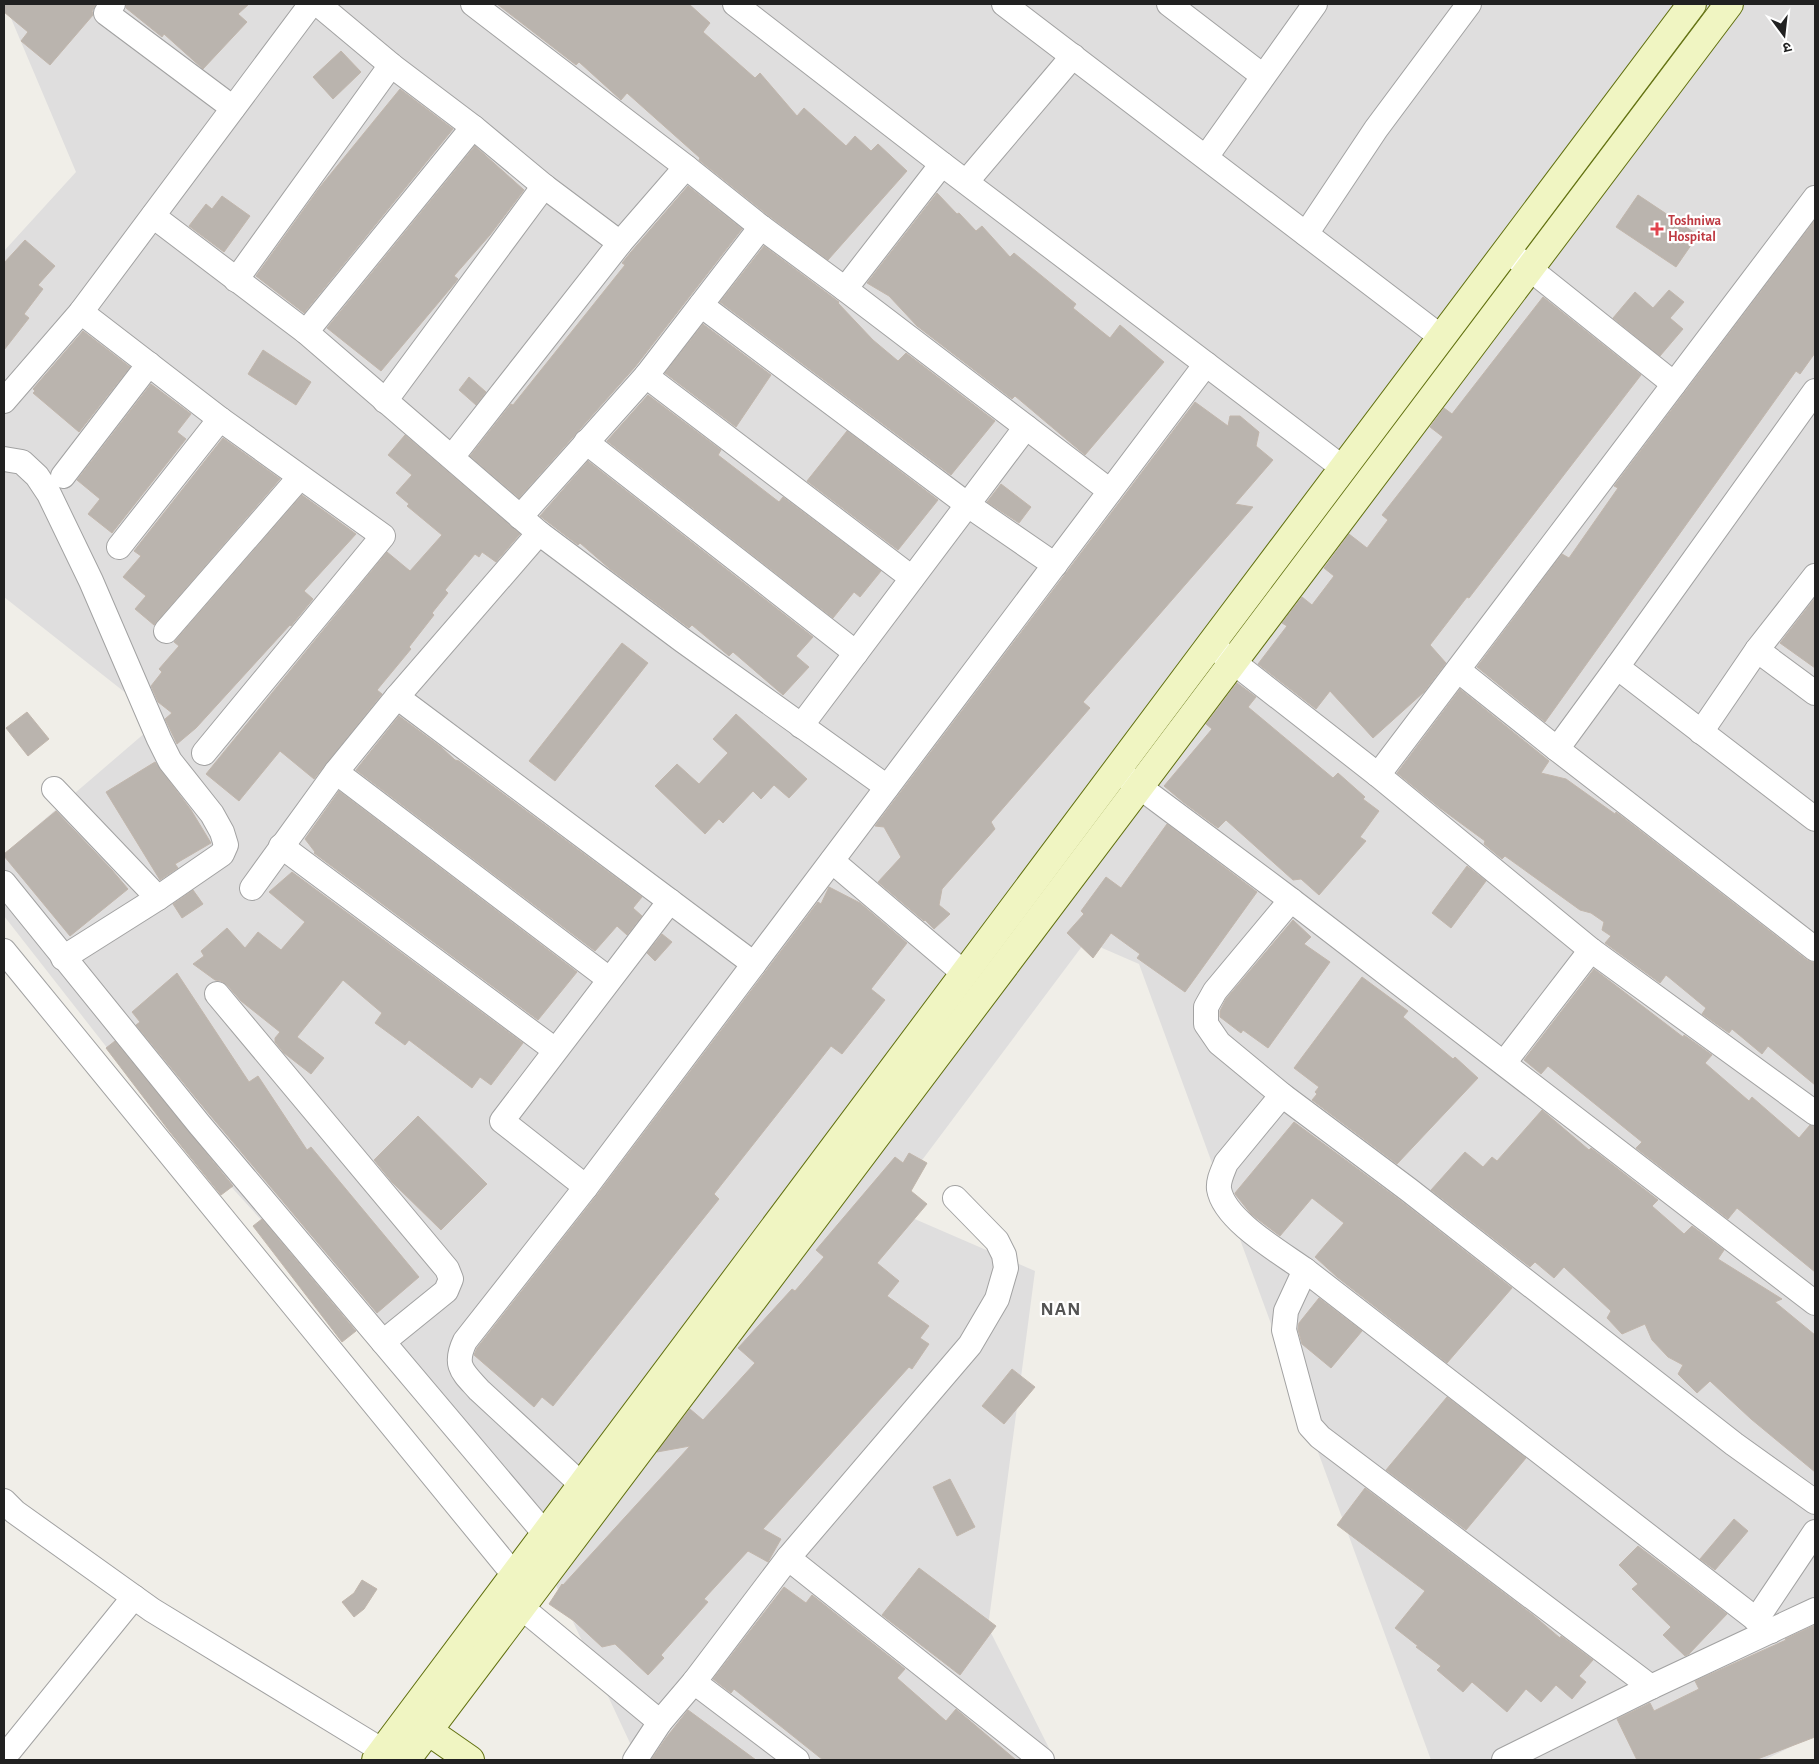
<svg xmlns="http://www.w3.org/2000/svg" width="1819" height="1764" font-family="'Alegreya Sans','Noto Sans Devanagari',sans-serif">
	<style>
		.residential { fill: #dfdede }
		.building { fill: #bab4ae; stroke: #c1b6ac }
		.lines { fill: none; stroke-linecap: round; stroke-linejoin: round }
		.street-casing { stroke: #a2a2a2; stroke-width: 26 }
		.secondary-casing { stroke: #61700f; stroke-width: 30 }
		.street { stroke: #fff; stroke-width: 24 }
		.secondary { stroke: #f0f5c2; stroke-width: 28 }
		.health-dot { fill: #e0444e; stroke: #fff; stroke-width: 2 }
		.labels { text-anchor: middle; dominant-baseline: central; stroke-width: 4.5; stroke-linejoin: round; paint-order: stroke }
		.health-label { font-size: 14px; font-weight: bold; fill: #be3a42; stroke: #fff; text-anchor: start }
		.district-label { font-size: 19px; font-weight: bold; letter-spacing: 1px; fill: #545454; stroke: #fff }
	</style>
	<rect width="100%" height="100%" fill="#f0eee8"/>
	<path class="residential" d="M 5,4 L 1815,4 L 1815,1735 L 1764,1760 L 1431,1760 L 1139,964 L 1086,941 L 887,1207 L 1035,1271 L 988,1627 L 1055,1760 L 638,1760 L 514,1496 L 126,1072 L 4,916 L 4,854 L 160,720 L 4,597 L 4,251 L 76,172 Z"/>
	<g class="building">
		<path d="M 4,4 L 96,4 L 92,11 L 93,15 L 50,65 L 21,41 L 28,32 L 4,12 Z"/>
		<path d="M 126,4 L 249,4 L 238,14 L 247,22 L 203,69 L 164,34 L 162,37 L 126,8 Z"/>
		<path d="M 497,4 L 689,4 L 710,23 L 703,32 L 755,78 L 760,73 L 797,116 L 804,108 L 846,146 L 855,136 L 871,151 L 878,144 L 907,171 L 828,260 L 769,216 L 699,160 L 700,158 L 627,93 L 621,100 L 579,62 L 576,65 Z"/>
		<path d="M 341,51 L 361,72 L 333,99 L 313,77 Z"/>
		<path d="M 400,89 L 453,129 L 304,313 L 256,276 L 320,187 Z"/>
		<path d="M 475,146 L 524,190 L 490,235 L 454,276 L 458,279 L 455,283 L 381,371 L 327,328 Z"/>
		<path d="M 688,186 L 742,229 L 635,367 L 519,498 L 470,456 L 511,404 L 513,405 L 625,265 L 622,263 L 631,252 Z"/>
		<path d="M 937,193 L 957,214 L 959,213 L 976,231 L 982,226 L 1010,257 L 1014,253 L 1076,304 L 1073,308 L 1110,338 L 1120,325 L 1164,362 L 1085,455 L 1015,396 L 1012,399 L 917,326 L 889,296 L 867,283 Z"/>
		<path d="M 1638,195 L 1698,235 L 1676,267 L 1616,227 Z"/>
		<path d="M 222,196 L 250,216 L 224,252 L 189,226 L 206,204 L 212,209 Z"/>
		<path d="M 1815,220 L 1815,353 L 1800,374 L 1796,371 L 1545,722 L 1477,667 L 1562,554 L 1569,558 L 1618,488 L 1614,486 Z"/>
		<path d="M 25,240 L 55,266 L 38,285 L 43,289 L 24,314 L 29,318 L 4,350 L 4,263 Z"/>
		<path d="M 764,246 L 839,302 L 838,303 L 873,340 L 898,361 L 906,353 L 995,421 L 951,475 L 720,302 Z"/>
		<path d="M 1669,290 L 1684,302 L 1670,318 L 1683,329 L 1660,356 L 1613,318 L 1635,292 L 1653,308 Z"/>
		<path d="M 1543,297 L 1641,375 L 1469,598 L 1467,597 L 1430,645 L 1446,663 L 1424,692 L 1373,738 L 1330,691 L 1316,709 L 1258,664 L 1287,626 L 1282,623 L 1302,597 L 1312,605 L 1334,576 L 1324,568 L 1349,534 L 1367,548 L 1388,520 L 1382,515 L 1443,437 L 1430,427 L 1444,408 L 1452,414 Z"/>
		<path d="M 703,324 L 771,375 L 736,427 L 665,373 Z"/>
		<path d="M 83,331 L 130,367 L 79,432 L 33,393 L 35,391 L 33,389 Z"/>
		<path d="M 263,350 L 311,382 L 296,405 L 248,374 Z"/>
		<path d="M 469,377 L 486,392 L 476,405 L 459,390 Z"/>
		<path d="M 151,384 L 191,414 L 177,432 L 186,439 L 112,533 L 88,514 L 100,499 L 77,480 Z"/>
		<path d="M 648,395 L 721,450 L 718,455 L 779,502 L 783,497 L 881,571 L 860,597 L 854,592 L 833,618 L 607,441 Z"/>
		<path d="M 1195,402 L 1228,426 L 1230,416 L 1240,416 L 1259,432 L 1256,446 L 1273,460 L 1235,504 L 1253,507 L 1083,702 L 1090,708 L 991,822 L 995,829 L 942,889 L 939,905 L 950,914 L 934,929 L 925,920 L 924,921 L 878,882 L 901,857 L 884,827 L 875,826 Z"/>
		<path d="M 847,431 L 938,500 L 898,550 L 807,481 Z"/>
		<path d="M 405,435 L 520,534 L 496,562 L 482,552 L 479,557 L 475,554 L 445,590 L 448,593 L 432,613 L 434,615 L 409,647 L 411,649 L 377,690 L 382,694 L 314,779 L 280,751 L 239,801 L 206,774 L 387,552 L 410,571 L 442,535 L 407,506 L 409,504 L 396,493 L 412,475 L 388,455 Z"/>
		<path d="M 223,438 L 280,479 L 154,625 L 135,609 L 146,596 L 123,577 L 141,556 L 134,551 Z"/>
		<path d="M 588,461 L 813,637 L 796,656 L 809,667 L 783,695 L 733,652 L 729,656 L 692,625 L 689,628 L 610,569 L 580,543 L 578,545 L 540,516 Z"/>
		<path d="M 1001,484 L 1031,507 L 1019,523 L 987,502 Z"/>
		<path d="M 302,495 L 356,534 L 304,591 L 313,599 L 291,626 L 290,625 L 196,728 L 177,744 L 165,719 L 172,713 L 158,702 L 151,686 L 162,672 L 159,669 L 179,646 L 174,642 Z"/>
		<path d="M 1815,598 L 1815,668 L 1780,643 Z"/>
		<path d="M 622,643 L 648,663 L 555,781 L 529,761 Z"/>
		<path d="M 1237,683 L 1256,697 L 1248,707 L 1333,778 L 1338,773 L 1365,797 L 1363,799 L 1379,811 L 1360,837 L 1366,841 L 1319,895 L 1301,879 L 1293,880 L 1226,820 L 1218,828 L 1183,802 L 1164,786 L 1212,729 L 1206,724 Z"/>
		<path d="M 1460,689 L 1549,761 L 1541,773 L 1566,779 L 1615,814 L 1616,812 L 1807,960 L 1815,963 L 1815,1085 L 1768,1046 L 1762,1054 L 1732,1029 L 1729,1033 L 1702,1014 L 1706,1008 L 1666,975 L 1660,983 L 1605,943 L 1611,936 L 1602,930 L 1604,922 L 1591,913 L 1580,910 L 1505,856 L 1502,859 L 1484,844 L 1485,841 L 1440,808 L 1397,773 Z"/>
		<path d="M 27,712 L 49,739 L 28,756 L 6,728 Z"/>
		<path d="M 736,714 L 807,779 L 789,798 L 774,785 L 761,799 L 753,791 L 723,823 L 719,819 L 705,834 L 655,786 L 677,764 L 699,784 L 728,753 L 713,739 Z"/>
		<path d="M 399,716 L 441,747 L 455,760 L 459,761 L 642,897 L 633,908 L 642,916 L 627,935 L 617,926 L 595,951 L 356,770 Z"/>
		<path d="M 155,762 L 191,810 L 211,843 L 175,864 L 178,868 L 160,880 L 106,792 Z"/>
		<path d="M 339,791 L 577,972 L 538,1020 L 314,853 L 315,852 L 305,839 Z"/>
		<path d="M 56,811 L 112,870 L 128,889 L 70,936 L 4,856 L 4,854 Z"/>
		<path d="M 1167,824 L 1257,892 L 1185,992 L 1137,958 L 1140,954 L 1111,933 L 1093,958 L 1067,933 L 1084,914 L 1081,911 L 1106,877 L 1121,888 Z"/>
		<path d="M 1467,866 L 1486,881 L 1451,928 L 1432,913 Z"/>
		<path d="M 292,872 L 523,1043 L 491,1085 L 480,1077 L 472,1088 L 409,1040 L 405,1045 L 375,1023 L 382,1013 L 343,980 L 297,1037 L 324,1058 L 311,1074 L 284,1053 L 275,1042 L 275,1038 L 280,1032 L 241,1001 L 227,985 L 221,981 L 215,980 L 193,964 L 204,956 L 201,951 L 227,928 L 245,948 L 258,932 L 281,950 L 305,922 L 269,892 Z"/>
		<path d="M 829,887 L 860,903 L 907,943 L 871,989 L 885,1000 L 842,1054 L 831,1046 L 714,1194 L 719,1199 L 553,1406 L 542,1397 L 534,1407 L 474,1355 L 477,1348 L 597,1195 L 818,902 L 821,904 Z"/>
		<path d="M 193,890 L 203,904 L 182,918 L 173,904 Z"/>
		<path d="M 1293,920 L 1311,937 L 1304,944 L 1330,962 L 1268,1048 L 1243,1030 L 1241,1033 L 1220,1017 L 1220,1011 L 1226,999 Z"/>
		<path d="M 662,934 L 672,942 L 655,961 L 647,953 Z"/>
		<path d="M 1594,969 L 1683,1037 L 1684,1035 L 1712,1055 L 1705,1063 L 1749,1101 L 1752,1097 L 1799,1138 L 1810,1125 L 1815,1126 L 1815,1272 L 1737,1208 L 1728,1219 L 1636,1148 L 1642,1142 L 1548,1066 L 1541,1074 L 1524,1060 Z"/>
		<path d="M 177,973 L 249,1082 L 258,1076 L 307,1150 L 311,1147 L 419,1277 L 377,1313 L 210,1115 L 136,1025 L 140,1022 L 132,1012 Z"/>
		<path d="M 1362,977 L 1408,1011 L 1403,1017 L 1453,1059 L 1455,1057 L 1478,1078 L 1397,1164 L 1312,1100 L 1317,1094 L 1315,1092 L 1319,1087 L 1294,1068 Z"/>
		<path d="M 115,1041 L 233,1186 L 221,1195 L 170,1132 L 106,1048 Z"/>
		<path d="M 1542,1110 L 1589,1150 L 1591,1148 L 1658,1200 L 1652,1206 L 1684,1234 L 1692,1226 L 1724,1250 L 1718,1259 L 1782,1299 L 1775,1302 L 1815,1335 L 1815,1472 L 1751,1419 L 1710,1381 L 1697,1393 L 1678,1374 L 1683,1365 L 1668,1357 L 1652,1340 L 1645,1324 L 1622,1334 L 1607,1318 L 1611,1311 L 1564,1267 L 1554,1278 L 1535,1262 L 1530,1267 L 1431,1190 L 1465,1152 L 1483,1167 L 1492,1157 L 1497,1161 Z"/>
		<path d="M 418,1116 L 487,1184 L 441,1230 L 392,1182 L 374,1160 Z"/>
		<path d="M 1294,1122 L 1401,1201 L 1512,1288 L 1447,1363 L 1337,1277 L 1315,1257 L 1344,1223 L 1312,1198 L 1280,1236 L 1251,1214 L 1235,1194 L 1235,1193 Z"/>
		<path d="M 909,1153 L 927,1163 L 911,1191 L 927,1204 L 877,1263 L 899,1281 L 887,1296 L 929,1326 L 920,1338 L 929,1344 L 912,1369 L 909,1367 L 763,1529 L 781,1539 L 768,1562 L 748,1551 L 704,1599 L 708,1602 L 661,1655 L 664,1658 L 648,1675 L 615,1644 L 602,1647 L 574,1621 L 549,1604 L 562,1584 L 563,1585 L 690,1446 L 657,1452 L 690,1409 L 703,1420 L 755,1363 L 738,1348 L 792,1289 L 795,1291 L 824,1257 L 816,1250 L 895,1157 L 903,1163 Z"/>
		<path d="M 262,1219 L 356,1331 L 342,1342 L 253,1226 Z"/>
		<path d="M 1319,1298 L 1362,1331 L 1331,1368 L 1302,1344 L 1298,1329 L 1299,1323 Z"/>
		<path d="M 1012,1369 L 1035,1387 L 1004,1424 L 982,1406 Z"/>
		<path d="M 1447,1397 L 1526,1458 L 1466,1530 L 1386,1470 Z"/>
		<path d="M 950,1479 L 975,1527 L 957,1536 L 933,1487 Z"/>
		<path d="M 1365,1488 L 1533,1615 L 1560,1638 L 1561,1636 L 1593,1660 L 1579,1676 L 1586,1682 L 1572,1699 L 1556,1685 L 1541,1702 L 1526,1689 L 1507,1712 L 1472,1682 L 1463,1692 L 1437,1670 L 1441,1666 L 1416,1647 L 1418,1646 L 1395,1628 L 1425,1591 L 1337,1525 Z"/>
		<path d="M 1734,1519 L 1748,1531 L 1715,1570 L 1700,1559 Z"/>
		<path d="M 1638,1546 L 1727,1614 L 1689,1654 L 1685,1656 L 1663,1635 L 1671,1627 L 1632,1589 L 1638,1584 L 1619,1565 Z"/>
		<path d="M 919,1568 L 996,1626 L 960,1675 L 882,1615 Z"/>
		<path d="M 362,1580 L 377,1589 L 364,1609 L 354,1617 L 342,1602 L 354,1593 Z"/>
		<path d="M 784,1587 L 806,1603 L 812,1595 L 905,1669 L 897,1678 L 946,1721 L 956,1709 L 1016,1760 L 823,1760 L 734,1689 L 731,1693 L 713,1679 Z"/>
		<path d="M 1815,1625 L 1815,1737 L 1755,1760 L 1637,1760 L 1617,1719 L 1650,1703 L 1654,1711 L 1699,1689 L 1695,1681 L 1786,1640 L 1785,1639 Z"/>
		<path d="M 688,1710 L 756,1760 L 651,1760 L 666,1738 Z"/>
	</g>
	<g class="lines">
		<g class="street-casing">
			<g id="street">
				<path d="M 113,4 L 106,13 L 233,108"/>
				<path d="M 318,4 L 391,65 L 473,127 L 544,186 L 620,243 L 686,167"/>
				<path d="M 473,4 L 686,167 L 761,227 L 845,289 L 1110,491"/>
				<path d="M 735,4 L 942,164 L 1343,468"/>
				<path d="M 1004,4 L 1441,337"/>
				<path d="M 1169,4 L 1263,76"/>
				<path d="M 1206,157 L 1315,4"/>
				<path d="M 967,181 L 1073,56"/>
				<path d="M 153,216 L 306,332 L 539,533 L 682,640 L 887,787"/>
				<path d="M 1306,234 L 1376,129 L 1469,4"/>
				<path d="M 1507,250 L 1530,269 L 1674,384"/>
				<path d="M 236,280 L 391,65"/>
				<path d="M 845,289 L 942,164"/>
				<path d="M 701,305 L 968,505 L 1055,565"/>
				<path d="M 81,312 L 220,419 L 383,536 L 204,753"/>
				<path d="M 306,332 L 473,127"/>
				<path d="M 646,376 L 912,578"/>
				<path d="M 4,401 L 81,312 L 311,4"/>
				<path d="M 385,401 L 544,186"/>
				<path d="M 586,442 L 856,653"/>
				<path d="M 452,457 L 620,243"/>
				<path d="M 4,459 L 22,462 L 37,476 L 49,494 L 91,581 L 159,739 L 170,761 L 212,814 L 222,832 L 226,845 L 222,854 L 158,898 L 63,958"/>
				<path d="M 63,476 L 149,364"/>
				<path d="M 520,517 L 646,376 L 761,227"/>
				<path d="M 119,547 L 220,419"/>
				<path d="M 166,631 L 300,477"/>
				<path d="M 1218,650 L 1378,775 L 1591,950 L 1815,1113"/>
				<path d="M 1757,650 L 1815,693"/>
				<path d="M 1617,667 L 1815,819"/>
				<path d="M 1458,670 L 1557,749 L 1617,667 L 1815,391"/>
				<path d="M 397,697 L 754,964"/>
				<path d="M 801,726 L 1026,427"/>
				<path d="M 1701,732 L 1757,650 L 1815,576"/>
				<path d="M 1557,749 L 1815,949"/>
				<path d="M 336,772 L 609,979"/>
				<path d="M 1378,775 L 1815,198"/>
				<path d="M 1125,776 L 1291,900 L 1815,1303"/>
				<path d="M 54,789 L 158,898"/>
				<path d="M 281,846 L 555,1050"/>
				<path d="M 832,861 L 965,974"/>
				<path d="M 4,883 L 199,1124 L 546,1535"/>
				<path d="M 252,888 L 336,772 L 397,697 L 539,533"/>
				<path d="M 1291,900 L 1215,991 L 1206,1007 L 1206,1024 L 1219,1043 L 1282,1095 L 1409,1190 L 1734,1444 L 1815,1502"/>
				<path d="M 4,951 L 515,1576"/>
				<path d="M 217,994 L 447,1269 L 451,1279 L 446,1291 L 383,1342"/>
				<path d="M 1504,1063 L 1591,950"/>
				<path d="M 1282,1095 L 1226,1163 C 1223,1171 1218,1180 1219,1189 C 1224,1220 1280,1252 1305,1270 L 1771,1631"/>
				<path d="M 586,1187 L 502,1121 L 670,901"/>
				<path d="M 1305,1270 L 1286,1311 L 1284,1330 L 1310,1426 L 1320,1437 L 1651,1687"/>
				<path d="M 583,1486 L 479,1390 C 463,1372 453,1366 465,1341 L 586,1187 L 1206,364"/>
				<path d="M 4,1501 L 15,1512 L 152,1610 L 383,1751"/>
				<path d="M 788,1558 L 1042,1760"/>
				<path d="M 521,1607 L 660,1722"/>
				<path d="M 1756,1620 L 1815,1532"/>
				<path d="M 694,1682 L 797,1760"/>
				<path d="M 10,1750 L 134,1597"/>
				<path d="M 635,1760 L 660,1722 L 694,1682 L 788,1558 L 970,1345 L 997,1299 L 1006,1268 L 1004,1255 L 997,1241 L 955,1198"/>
				<path d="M 1504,1760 L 1651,1687 L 1815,1610"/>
			</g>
		</g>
		<g class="secondary-casing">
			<g id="secondary">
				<path d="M 414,1721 L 470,1760"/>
				<path d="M 376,1760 L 1211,644 L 1692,4"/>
				<path d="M 406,1760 L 1729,4"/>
			</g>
		</g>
		<use href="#street" class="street"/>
		<use href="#secondary" class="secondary"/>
	</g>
	<path class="health-dot" d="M1654.5 221.5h5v5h5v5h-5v5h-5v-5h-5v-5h5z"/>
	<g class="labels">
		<g class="health-label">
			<text x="1668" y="221">Toshniwa<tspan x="1668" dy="16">Hospital</tspan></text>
		</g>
		<g class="district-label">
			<text x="1061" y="1309">NAN</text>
		</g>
	</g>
	<rect width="1819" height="1764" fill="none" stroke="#212121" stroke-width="10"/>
	<g transform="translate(1784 35) rotate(165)" stroke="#ffffff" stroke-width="4" paint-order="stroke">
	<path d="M0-4L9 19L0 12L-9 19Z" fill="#212121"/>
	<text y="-8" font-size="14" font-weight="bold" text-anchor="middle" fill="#212121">उ</text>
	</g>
</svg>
